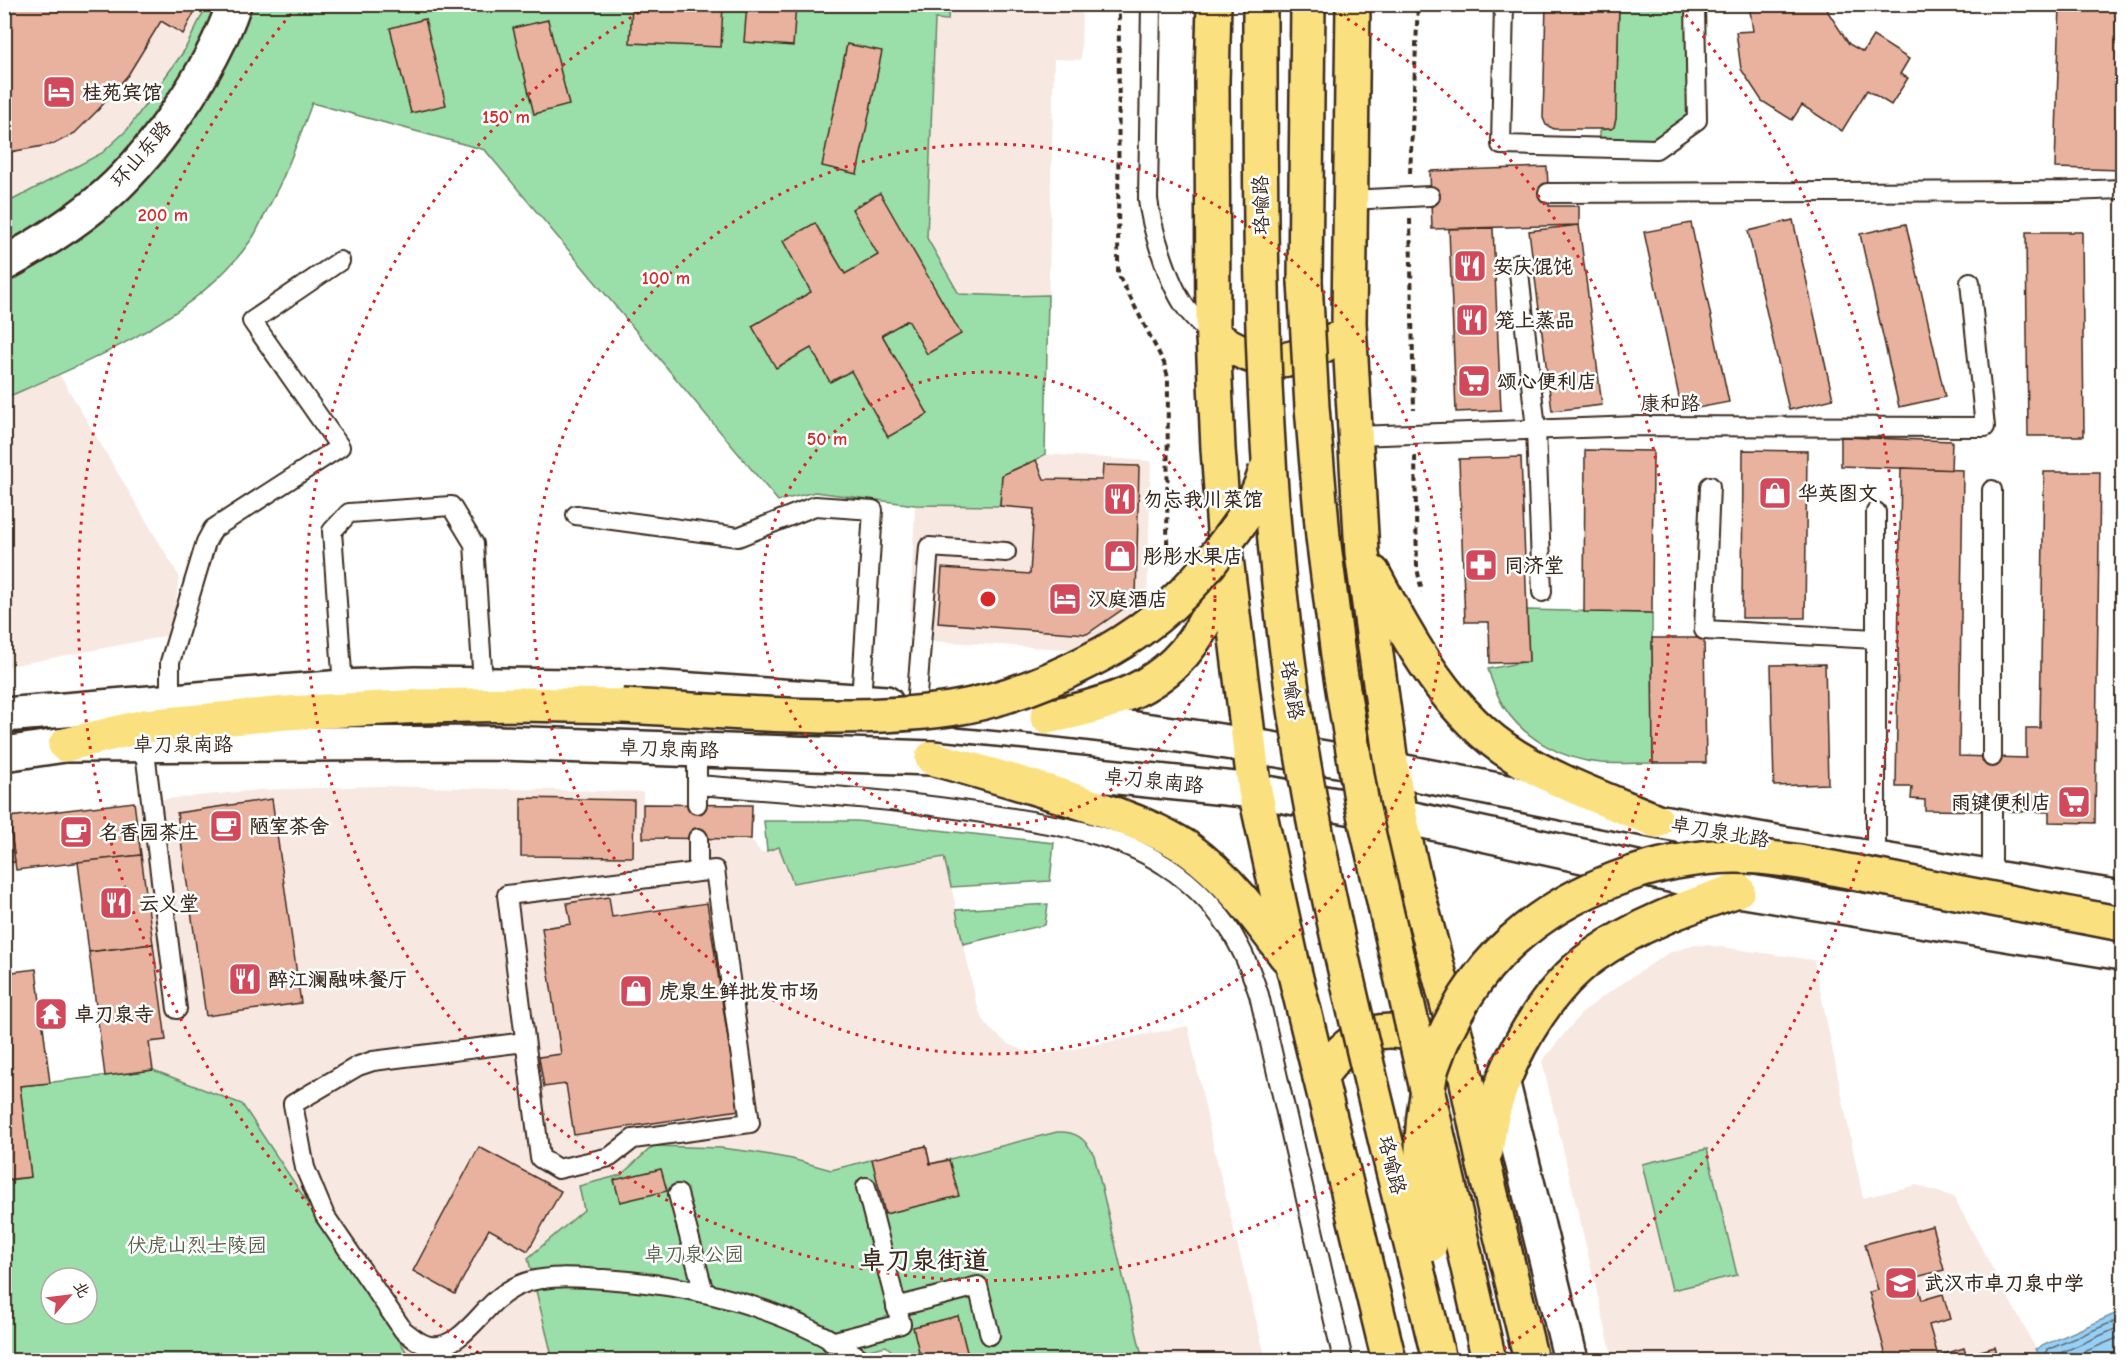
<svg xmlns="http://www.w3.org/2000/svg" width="2127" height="1365" font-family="'Comic Neue','LXGW WenKai TC',sans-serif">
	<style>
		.built { fill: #f8e8e2 }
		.green { fill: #9adeaa; stroke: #6a8464; stroke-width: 1.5; fill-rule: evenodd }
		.water { fill: #97d0f6; stroke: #728ea0; stroke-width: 1.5 }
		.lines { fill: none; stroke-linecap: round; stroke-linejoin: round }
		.shore { stroke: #606c74; stroke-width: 1.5 }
		.building { fill: #e9b29e; stroke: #3b2a1e; stroke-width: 1.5 }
		.lane-casing { stroke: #3b2a1e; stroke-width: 22 }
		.street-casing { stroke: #3b2a1e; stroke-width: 38 }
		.secondary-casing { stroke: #3b2a1e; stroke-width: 38 }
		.primary-casing { stroke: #3b2a1e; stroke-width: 38 }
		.highway-casing { stroke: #3b2a1e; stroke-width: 38 }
		.path { stroke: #3b2a1e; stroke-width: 4; stroke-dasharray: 6 4.5; stroke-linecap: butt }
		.lane { stroke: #fff; stroke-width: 18 }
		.street { stroke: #fff; stroke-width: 33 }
		.secondary { stroke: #fff; stroke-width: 33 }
		.primary { stroke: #fbe080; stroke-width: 33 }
		.highway { stroke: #fbe080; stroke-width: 33 }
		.highway-bridge-casing { stroke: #3b2a1e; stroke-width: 38; stroke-linecap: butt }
		.highway-bridge { stroke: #fbe080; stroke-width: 33 }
		.ring { fill: none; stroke: #d62828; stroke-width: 3; stroke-dasharray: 3 6 }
		.labels { text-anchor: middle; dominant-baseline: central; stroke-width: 5; stroke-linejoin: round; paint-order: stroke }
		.poi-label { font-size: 20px; font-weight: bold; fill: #3b2a1e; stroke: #fff; text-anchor: start }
		.street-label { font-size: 20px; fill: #3b2a1e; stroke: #fff }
		.park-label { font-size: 20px; fill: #586048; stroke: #fff }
		.district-label { font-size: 26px; font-weight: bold; fill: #3b2a1e; stroke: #fff }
		.centre { fill: #d62828; stroke: #fff; stroke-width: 3 }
		.ring-label { font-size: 18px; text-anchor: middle; font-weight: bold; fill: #d62828; stroke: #fff; stroke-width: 5; stroke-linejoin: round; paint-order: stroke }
	</style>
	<rect width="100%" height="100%" fill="#fff"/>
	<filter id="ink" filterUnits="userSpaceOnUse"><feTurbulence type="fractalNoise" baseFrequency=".0167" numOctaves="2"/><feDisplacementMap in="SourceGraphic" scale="12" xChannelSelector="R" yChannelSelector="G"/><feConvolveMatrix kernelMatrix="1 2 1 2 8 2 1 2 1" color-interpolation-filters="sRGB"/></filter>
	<g filter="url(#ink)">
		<g class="built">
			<path d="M 5,5 L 1082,5 L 1081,60 L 1054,59 L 1045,454 L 1151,461 L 1147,608 L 1085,650 L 909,640 L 915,505 L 815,492 L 778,501 L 485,150 L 312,103 L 285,177 L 251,240 L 219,278 L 198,295 L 147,330 L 59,374 L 179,576 L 172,635 L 5,667 Z"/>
			<path d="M 378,786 L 643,792 L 643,838 L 751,839 L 761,853 L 779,846 L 793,883 L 945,857 L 976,1002 L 981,1016 L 989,1028 L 1008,1044 L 1024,1051 L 1048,1054 L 1188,1026 L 1214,1149 L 1266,1360 L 1143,1360 L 1094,1155 L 949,1160 L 930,1164 L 831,1170 L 792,1159 L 753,1152 L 721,1148 L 653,1146 L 621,1175 L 580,1186 L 584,1210 L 528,1258 L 553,1360 L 412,1360 L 242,1104 L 153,1070 L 105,1076 L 78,863 L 16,870 L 15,862 L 5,863 L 4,818 L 134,802 L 259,790 Z"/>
			<path d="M 1695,945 L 1707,945 L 1814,960 L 1863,1198 L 1916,1185 L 1954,1197 L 2042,1360 L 1613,1360 L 1542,1061 L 1580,1015 L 1602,997 L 1668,953 Z"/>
		</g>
		<g class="green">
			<path d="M 207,5 L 949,5 L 948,20 L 935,19 L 927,238 L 959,294 L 1010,296 L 1048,295 L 1045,454 L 1036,460 L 1002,475 L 1000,506 L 915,505 L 815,492 L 778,501 L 485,150 L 312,103 C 298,141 285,177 266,212 C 261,221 257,232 251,240 C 196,319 90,361 5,398 L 5,204 L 102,153 L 127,130 L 184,51 Z"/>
			<path d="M 1619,5 L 1686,5 L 1687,118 L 1654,141 L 1600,139 L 1600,130 L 1611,129 L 1616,119 Z"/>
			<path d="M 1527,610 L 1652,613 L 1653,763 C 1636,763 1618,764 1601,763 C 1564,760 1524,739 1504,707 C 1496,695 1492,682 1488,669 L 1529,661 Z"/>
			<path d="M 764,821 L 857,821 L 1054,843 L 1050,881 L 951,887 L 944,857 L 793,883 L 779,847 L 767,851 Z"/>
			<path d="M 1048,904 L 1045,925 L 963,944 L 956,910 Z"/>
			<path d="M 153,1070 L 242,1104 L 412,1360 L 5,1360 L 4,1181 L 31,1177 L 20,1086 ZM 51,1278 L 87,1278 L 87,1314 L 51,1314 Z"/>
			<path d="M 1057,1132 C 1077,1131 1085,1139 1094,1155 L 1143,1360 L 902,1360 L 886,1346 L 827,1360 L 553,1360 L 528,1258 L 584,1210 L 579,1186 L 621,1175 L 653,1146 L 721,1148 L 753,1152 L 792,1159 L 831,1170 L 926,1146 L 930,1164 Z"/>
			<path d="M 1707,1149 L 1737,1275 L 1672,1290 L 1642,1164 Z"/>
		</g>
		<path class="water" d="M 2122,1311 L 2122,1360 L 2042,1360 L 2035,1349 Z"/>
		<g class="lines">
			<g class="shore">
				<path d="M 2047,1360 L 2045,1353 L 2047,1350 L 2122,1318"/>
				<path d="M 2054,1360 L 2056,1355 L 2122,1326"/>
				<path d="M 2065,1360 L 2122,1336"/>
			</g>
		</g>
		<g class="building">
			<path d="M 4,4 L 197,4 L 198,5 L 183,34 L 161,21 L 128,75 L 99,109 L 75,133 L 54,144 L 4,153 Z"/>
			<path d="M 632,4 L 723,4 L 721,47 L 630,43 Z"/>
			<path d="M 747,4 L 796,4 L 793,46 L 744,42 Z"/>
			<path d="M 1546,4 L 1619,4 L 1616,119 L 1614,127 L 1611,129 L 1554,129 L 1546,125 L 1543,118 Z"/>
			<path d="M 1749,4 L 1827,4 L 1828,12 L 1849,44 L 1863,52 L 1873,36 L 1909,59 L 1900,74 L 1908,78 L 1891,105 L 1867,90 L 1842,131 L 1802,105 L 1792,120 L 1762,101 L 1741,69 L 1736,32 L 1753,31 Z"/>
			<path d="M 2060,4 L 2122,4 L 2122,170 L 2055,168 Z"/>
			<path d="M 425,19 L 446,105 L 411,113 L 390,28 Z"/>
			<path d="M 548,20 L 569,105 L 534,114 L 513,28 Z"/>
			<path d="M 847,44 L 882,51 L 857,174 L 822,166 Z"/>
			<path d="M 1547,167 L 1549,206 L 1579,206 L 1579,225 L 1432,229 L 1430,171 Z"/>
			<path d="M 880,193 L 961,334 L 927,354 L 908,320 L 882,335 L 928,414 L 888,437 L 851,371 L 830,382 L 811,348 L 776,368 L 752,326 L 811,292 L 783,241 L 815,223 L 845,274 L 878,255 L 852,209 Z"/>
			<path d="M 1793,220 L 1833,399 L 1789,410 L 1748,231 Z"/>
			<path d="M 1691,223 L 1729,402 L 1682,411 L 1644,232 Z"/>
			<path d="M 1906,224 L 1945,397 L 1899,407 L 1860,234 Z"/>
			<path d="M 1579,225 L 1602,405 L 1552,411 L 1529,231 Z"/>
			<path d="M 1493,228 L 1501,410 L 1456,412 L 1449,229 Z"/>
			<path d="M 2026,232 L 2082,232 L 2084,436 L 2028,436 Z"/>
			<path d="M 1841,437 L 1952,441 L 1951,470 L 1841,466 Z"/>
			<path d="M 1585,450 L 1653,451 L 1652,613 L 1584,612 Z"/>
			<path d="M 1743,450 L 1807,451 L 1805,618 L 1742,618 Z"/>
			<path d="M 1521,457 L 1529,662 L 1490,663 L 1489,622 L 1465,622 L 1459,459 Z"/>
			<path d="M 1036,460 L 1044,479 L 1102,480 L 1103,465 L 1139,466 L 1136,600 L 1087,634 L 938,623 L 942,568 L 1030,574 L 1034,509 L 1000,506 L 1002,475 Z"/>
			<path d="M 1901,468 L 1963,470 L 1959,756 L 1992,757 L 2026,758 L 2026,728 L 2040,728 L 2044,472 L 2100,472 L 2095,823 L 2049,822 L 2049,812 L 1925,810 L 1925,800 L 1911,799 L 1912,787 L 1896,787 Z"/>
			<path d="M 1652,638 L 1704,638 L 1706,763 L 1653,763 Z"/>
			<path d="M 1825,664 L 1828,784 L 1774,786 L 1771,665 Z"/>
			<path d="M 521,798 L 634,800 L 633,857 L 521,856 Z"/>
			<path d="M 272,799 L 301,1003 L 206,1016 L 177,813 Z"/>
			<path d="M 134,802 L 141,855 L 16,870 L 9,817 Z"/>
			<path d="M 643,804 L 752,805 L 751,839 L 643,838 Z"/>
			<path d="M 9,817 L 15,862 L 4,863 L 4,818 Z"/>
			<path d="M 141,855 L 153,944 L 89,952 L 78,862 Z"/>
			<path d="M 609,897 L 612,917 L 707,903 L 739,1110 L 574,1135 L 566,1084 L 544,1087 L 539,1057 L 561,1054 L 542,928 L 571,924 L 567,903 Z"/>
			<path d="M 153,944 L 166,1040 L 149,1042 L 153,1070 L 105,1076 L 89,952 Z"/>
			<path d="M 36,969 L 50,1083 L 20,1086 L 31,1177 L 4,1180 L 4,973 Z"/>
			<path d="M 926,1146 L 930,1164 L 949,1160 L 959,1196 L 885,1214 L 872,1159 Z"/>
			<path d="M 479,1147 L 561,1191 L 528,1251 L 489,1229 L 455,1294 L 413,1271 Z"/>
			<path d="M 661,1169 L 667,1191 L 620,1202 L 614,1180 Z"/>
			<path d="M 1932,1226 L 1944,1270 L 1916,1277 L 1922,1300 L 1943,1294 L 1950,1319 L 1929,1325 L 1938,1356 L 1964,1348 L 1966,1355 L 1995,1347 L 1999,1360 L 1887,1360 L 1869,1292 L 1878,1290 L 1865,1244 Z"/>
			<path d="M 958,1316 L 969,1360 L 921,1360 L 913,1327 Z"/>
		</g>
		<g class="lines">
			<g class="lane-casing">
				<g id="lane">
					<path d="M 1151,4 L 1148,199 C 1151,227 1168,281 1184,305 C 1192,317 1202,326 1213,336"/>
					<path d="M 1504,4 L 1501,145 L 1656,149 L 1697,120 L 1695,4"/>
					<path d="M 1548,193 L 2069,191 L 2122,189"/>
					<path d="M 1349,200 L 1430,196"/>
					<path d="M 1518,263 L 1536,429 L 1542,592"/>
					<path d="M 1355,436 L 1638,426 L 1985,427 L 1970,282"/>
					<path d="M 1710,486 L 1704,630 L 1876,639"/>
					<path d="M 1992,490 L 1992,757"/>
					<path d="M 576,515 L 738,537 L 815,506 L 873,510 L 861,701"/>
					<path d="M 343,687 L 332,531 L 349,513 L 451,506 L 474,544 L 483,684"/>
					<path d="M 170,701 L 170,662 L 206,542 L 213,529 L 340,447 L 252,321 L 340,261"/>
					<path d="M 916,706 L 929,547 L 1006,552"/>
					<path d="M 144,744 L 177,1009"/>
					<path d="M 697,750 L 697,804"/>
					<path d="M 697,785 C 798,793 900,799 1000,816 C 1057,825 1115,833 1164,865 C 1193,883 1223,914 1238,944 C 1247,960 1253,977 1259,995 L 1343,1360"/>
					<path d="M 698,838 L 698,872"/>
					<path d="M 1876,858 L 1876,512"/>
					<path d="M 715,870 L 750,1123 L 633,1139 L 610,1157 L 558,1169 L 540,1158 L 507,895 Z"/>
					<path d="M 1992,878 L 1992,811"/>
					<path d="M 525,1042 L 373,1061 L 358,1066 L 293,1104 L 305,1168 L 325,1216 L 403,1330 C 411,1336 420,1345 430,1346 C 457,1350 478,1316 495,1301 C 505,1292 519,1284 531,1281 C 554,1275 581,1278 604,1279 C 695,1285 788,1308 863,1360"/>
					<path d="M 678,1194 L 704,1293"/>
					<path d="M 896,1307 L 978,1286 L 990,1335"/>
					<path d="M 831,1342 L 901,1324 L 866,1187"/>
				</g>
			</g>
			<g class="street-casing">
				<g id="street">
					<path d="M 4,264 C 37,246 68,227 97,203 C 151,159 212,70 234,4"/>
					<path d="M 1503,1084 L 1571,1360"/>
				</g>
			</g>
			<g class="secondary-casing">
				<g id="secondary">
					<path d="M 961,710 C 1106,722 1251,744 1394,770 C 1481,786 1568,805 1656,821 C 1811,849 1967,874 2122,898"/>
					<path d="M 4,715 L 343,687 L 415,684 L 648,687 L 886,703"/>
					<path d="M 4,754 L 65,745 L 498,743 L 932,758 L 1255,791 L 1400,816 L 1738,890 L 2122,953"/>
				</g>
			</g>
			<g class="primary-casing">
				<g id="primary">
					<path d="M 1214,4 L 1212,81 L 1213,336 L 1218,449 L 1226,558 L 1255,791 L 1293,966"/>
					<path d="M 1353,4 L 1349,323 L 1362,553 L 1392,770 L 1400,816 L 1415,883 L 1463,1063 L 1484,1165"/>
					<path d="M 1213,336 C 1261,366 1284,369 1333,340"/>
					<path d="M 1373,573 C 1409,640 1448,715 1515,756 C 1558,783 1610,801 1657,821"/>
					<path d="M 1047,717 C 1119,703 1181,682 1211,608 C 1216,595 1219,581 1223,568"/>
					<path d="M 932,758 C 989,774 1047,790 1103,810 C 1132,820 1161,831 1187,848 C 1227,876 1257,917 1286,956"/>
					<path d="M 1320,1077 C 1330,1064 1341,1049 1356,1040 C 1382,1025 1415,1030 1439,1047"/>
					<path d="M 1486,1151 C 1488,1141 1489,1130 1491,1120 C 1505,1062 1544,991 1593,956 C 1637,925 1687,907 1738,890"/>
				</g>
			</g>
			<g class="highway-casing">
				<g id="highway">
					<path d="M 1305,281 L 1308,4"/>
					<path d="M 65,745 L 144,726 L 286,713 L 423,706 L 518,704 L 622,706"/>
					<path d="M 1293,966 L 1389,1360"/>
					<path d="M 1484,1165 L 1531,1360"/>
					<path d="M 1430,1322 L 1439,1360"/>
				</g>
			</g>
			<g class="path">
				<path d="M 1119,4 L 1118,274 L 1164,363 L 1168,378 L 1167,565"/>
				<path d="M 1410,173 L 1418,4"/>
				<path d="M 1410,219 L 1414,410"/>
				<path d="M 1415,456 L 1417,568 L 1422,592"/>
			</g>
			<use href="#lane" class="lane"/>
			<use href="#street" class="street"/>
			<use href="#secondary" class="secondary"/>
			<use href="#primary" class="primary"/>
			<use href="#highway" class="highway"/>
			<g class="highway-bridge-casing">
				<g id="highway-bridge">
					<path d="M 1260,4 C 1260,223 1259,443 1288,660 C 1317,884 1377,1102 1430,1322"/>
					<path d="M 1305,281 L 1312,407 L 1323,537 L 1340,671 L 1362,805 L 1489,1360"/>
					<path d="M 622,706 C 729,711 844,724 950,709 C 998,702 1044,684 1087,662 C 1135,638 1177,605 1210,563 C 1232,534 1256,506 1266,470"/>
					<path d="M 1430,1245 C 1423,1193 1417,1143 1428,1091 C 1429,1081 1430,1071 1434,1062 C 1449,1018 1477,972 1512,941 C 1571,888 1656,857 1735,856 C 1784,856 1840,870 1889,879 C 1967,894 2045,909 2122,924"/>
				</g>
			</g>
			<use href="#highway-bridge" class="highway-bridge"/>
		</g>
	</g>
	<g class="ring">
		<circle cx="988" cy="599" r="227"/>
		<circle cx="988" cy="599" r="455"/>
		<path d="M1324 5A682 682 0 1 1 652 5"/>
		<path d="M486 1358A910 910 0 0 1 296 8M1680 8A910 910 0 0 1 1490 1358"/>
	</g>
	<defs>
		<g id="hotel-square" transform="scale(1.725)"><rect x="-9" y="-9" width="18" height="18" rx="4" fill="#d1495b" stroke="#fff"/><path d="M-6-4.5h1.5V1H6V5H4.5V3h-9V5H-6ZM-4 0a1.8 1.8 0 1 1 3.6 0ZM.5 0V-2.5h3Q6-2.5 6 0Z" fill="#fff"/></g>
		<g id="restaurant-square" transform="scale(1.725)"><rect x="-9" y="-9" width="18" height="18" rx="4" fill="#d1495b" stroke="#fff"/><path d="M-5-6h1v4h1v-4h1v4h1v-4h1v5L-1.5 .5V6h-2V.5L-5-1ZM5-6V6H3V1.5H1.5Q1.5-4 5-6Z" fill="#fff"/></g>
		<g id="supermarket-square" transform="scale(1.725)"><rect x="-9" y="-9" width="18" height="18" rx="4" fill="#d1495b" stroke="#fff"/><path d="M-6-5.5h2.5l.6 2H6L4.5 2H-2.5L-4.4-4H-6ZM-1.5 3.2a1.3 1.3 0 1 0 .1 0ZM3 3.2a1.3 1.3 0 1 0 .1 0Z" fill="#fff"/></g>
		<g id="shop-square" transform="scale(1.725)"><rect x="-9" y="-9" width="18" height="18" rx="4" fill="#d1495b" stroke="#fff"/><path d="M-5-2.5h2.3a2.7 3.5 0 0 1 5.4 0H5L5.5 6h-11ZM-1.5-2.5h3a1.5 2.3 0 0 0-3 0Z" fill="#fff"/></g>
		<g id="pharmacy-square" transform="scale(1.725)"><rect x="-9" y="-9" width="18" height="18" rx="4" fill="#d1495b" stroke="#fff"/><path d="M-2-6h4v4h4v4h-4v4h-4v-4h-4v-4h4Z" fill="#fff"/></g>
		<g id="cafe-square" transform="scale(1.725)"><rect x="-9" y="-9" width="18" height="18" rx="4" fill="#d1495b" stroke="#fff"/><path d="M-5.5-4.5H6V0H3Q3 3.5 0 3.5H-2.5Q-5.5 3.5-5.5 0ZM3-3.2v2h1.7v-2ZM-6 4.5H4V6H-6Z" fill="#fff"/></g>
		<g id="temple-square" transform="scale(1.725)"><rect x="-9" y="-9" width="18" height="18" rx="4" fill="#d1495b" stroke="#fff"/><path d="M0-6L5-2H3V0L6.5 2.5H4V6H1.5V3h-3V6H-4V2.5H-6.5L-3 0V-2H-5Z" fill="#fff"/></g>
		<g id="school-square" transform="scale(1.725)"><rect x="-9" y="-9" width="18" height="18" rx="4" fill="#d1495b" stroke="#fff"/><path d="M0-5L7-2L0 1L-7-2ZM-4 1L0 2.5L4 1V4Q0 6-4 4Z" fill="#fff"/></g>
	</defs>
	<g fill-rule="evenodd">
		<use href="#hotel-square" x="59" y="92"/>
		<use href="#restaurant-square" x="1470" y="266"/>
		<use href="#restaurant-square" x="1472" y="320"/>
		<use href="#supermarket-square" x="1474" y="381"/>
		<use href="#shop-square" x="1775" y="493"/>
		<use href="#restaurant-square" x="1120" y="499"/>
		<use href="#shop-square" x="1120" y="556"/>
		<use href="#pharmacy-square" x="1481" y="565"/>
		<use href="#hotel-square" x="1065" y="599"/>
		<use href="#supermarket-square" x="2074" y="802"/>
		<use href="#cafe-square" x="226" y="826"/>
		<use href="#cafe-square" x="76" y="832"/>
		<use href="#restaurant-square" x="116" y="903"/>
		<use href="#restaurant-square" x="245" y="979"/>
		<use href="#shop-square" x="636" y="991"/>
		<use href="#temple-square" x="51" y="1014"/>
		<use href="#school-square" x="1901" y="1283"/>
	</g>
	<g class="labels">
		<g class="poi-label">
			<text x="82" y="92">桂苑宾馆</text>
			<text x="1493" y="266">安庆馄饨</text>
			<text x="1495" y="320">笼上蒸品</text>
			<text x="1497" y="381">颂心便利店</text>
			<text x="1798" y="493">华英图文</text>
			<text x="1143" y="499">勿忘我川菜馆</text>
			<text x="1143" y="556">彤彤水果店</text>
			<text x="1504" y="565">同济堂</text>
			<text x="1088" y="599">汉庭酒店</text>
			<text x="2051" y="802" text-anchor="end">雨键便利店</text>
			<text x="249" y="826">陋室茶舍</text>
			<text x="99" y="832">名香园茶庄</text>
			<text x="139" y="903">云义堂</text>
			<text x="268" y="979">醉江澜融味餐厅</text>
			<text x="659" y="991">虎泉生鲜批发市场</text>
			<text x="74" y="1014">卓刀泉寺</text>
			<text x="1924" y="1283">武汉市卓刀泉中学</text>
		</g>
		<g class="street-label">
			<text transform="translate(141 154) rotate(-49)">环山东路</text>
			<text transform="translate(1261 205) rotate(-91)">珞喻路</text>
			<text x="1670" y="403">康和路</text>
			<text transform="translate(1292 690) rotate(81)">珞喻路</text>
			<text x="183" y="744">卓刀泉南路</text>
			<text transform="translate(669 749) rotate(2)">卓刀泉南路</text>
			<text transform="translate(1154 781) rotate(6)">卓刀泉南路</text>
			<text transform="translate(1720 832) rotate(10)">卓刀泉北路</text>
			<text transform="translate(1392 1165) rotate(76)">珞喻路</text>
		</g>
		<g class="park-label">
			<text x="197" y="1245">伏虎山烈士陵园</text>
			<text x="694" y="1254">卓刀泉公园</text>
		</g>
		<g class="district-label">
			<text x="924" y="1261">卓刀泉街道</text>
		</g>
	</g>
	<circle cx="988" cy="599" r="9" class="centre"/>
	<g class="ring-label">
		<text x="506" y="123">150 m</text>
		<text x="163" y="221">200 m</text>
		<text x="666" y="284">100 m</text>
		<text x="827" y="445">50 m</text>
	</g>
	<rect width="2127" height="1365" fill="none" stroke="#fff" stroke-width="24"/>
	<rect x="12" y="12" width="2103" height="1341" fill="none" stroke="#3b2a1e" stroke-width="2" filter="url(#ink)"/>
	<g transform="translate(69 1296) rotate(62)"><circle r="28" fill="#ffffff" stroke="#b1aaa5" stroke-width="1.5"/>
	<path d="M0-4.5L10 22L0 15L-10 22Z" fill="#d1495b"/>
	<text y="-9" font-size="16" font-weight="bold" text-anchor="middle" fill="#3b2a1e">北</text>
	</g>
</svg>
